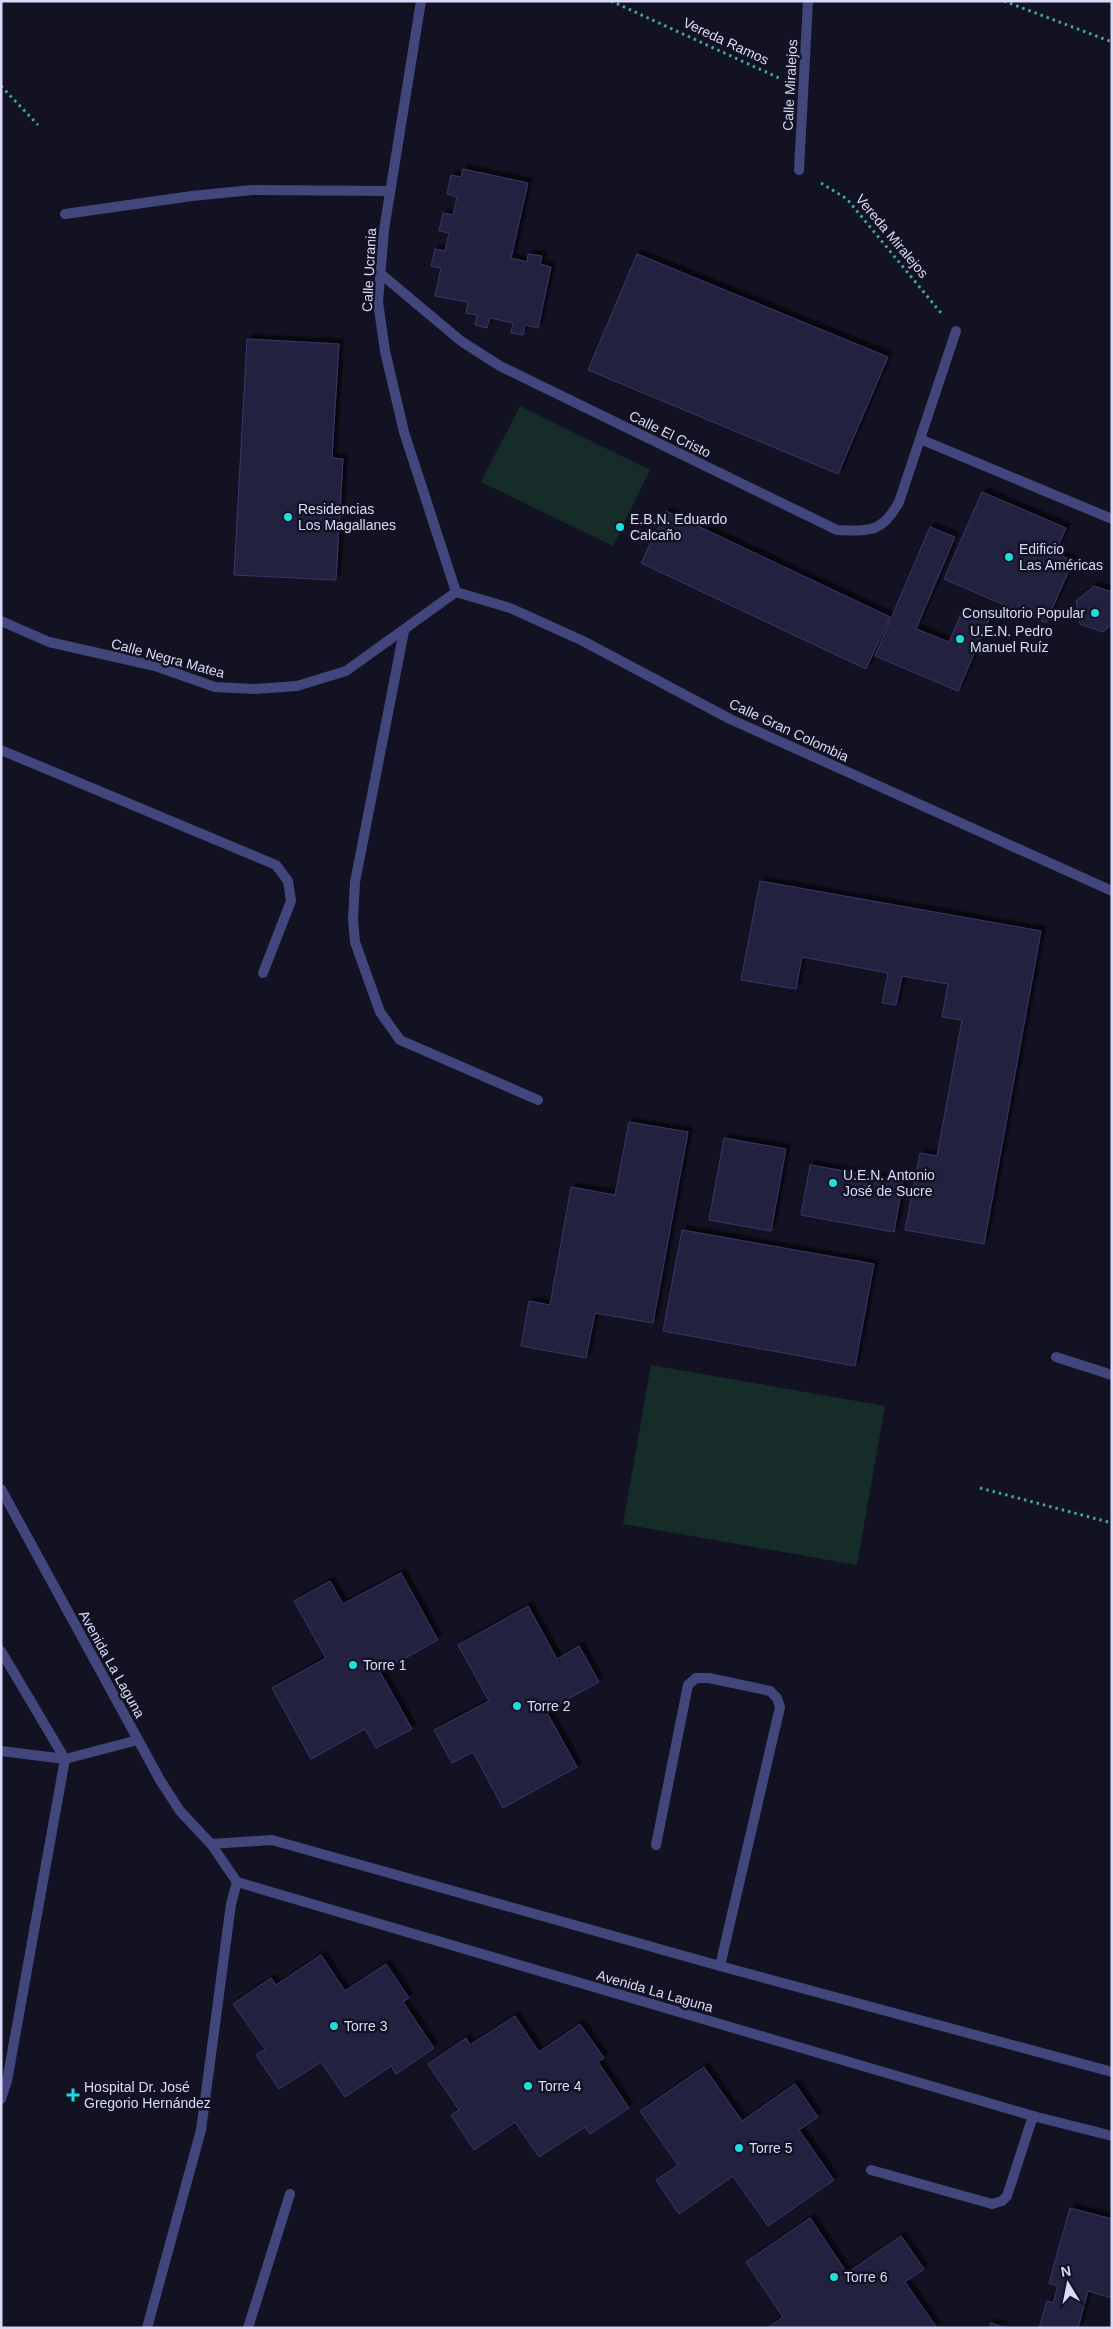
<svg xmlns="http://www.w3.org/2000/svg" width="1113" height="2329" font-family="Helvetica,sans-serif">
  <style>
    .green { fill: #162c29 }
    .building { fill: #242041; stroke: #3c356a; filter: url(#shadow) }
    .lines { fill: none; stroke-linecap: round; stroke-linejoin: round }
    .path { stroke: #40a798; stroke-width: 3; stroke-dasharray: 2.5 4; stroke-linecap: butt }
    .service { stroke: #43467c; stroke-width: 10 }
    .minor { stroke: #43467c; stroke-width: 10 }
    .tertiary { stroke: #43467c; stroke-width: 10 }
    .poi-dot { fill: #1fdcdf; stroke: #131223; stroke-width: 2 }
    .labels { text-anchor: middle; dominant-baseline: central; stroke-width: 5; stroke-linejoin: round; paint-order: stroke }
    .street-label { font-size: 14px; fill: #dad9fa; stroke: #131223 }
    .poi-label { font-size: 14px; fill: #dad9fa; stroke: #131223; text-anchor: start }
  </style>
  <defs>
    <filter id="shadow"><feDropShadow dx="4.5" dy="-4.5" stdDeviation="1" flood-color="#0009"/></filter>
  </defs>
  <rect width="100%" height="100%" fill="#131223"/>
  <g class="green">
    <path d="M520 406 650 470 613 546 481 482Z"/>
    <path d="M651 1365 885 1406 857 1565 623 1524Z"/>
  </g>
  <g class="building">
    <path d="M463 169 528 183 511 258 527 262 528 254 542 256 540 264 551 267 538 328 525 325 523 335 511 333 513 323 490 318 487 328 475 325 477 315 466 313 468 302 435 296 441 268 431 266 435 249 445 251 449 233 439 231 443 213 453 215 457 197 447 194 451 175 461 177Z"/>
    <path d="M637 254 888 357 838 474 588 370Z"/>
    <path d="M247 339 339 344 332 458 343 459 336 580 234 575Z"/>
    <path d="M982 492 1066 528 1055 553 1073 561 1046 623 944 579Z"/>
    <path d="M666 511 890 617 866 669 641 563Z"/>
    <path d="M930 527 955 537 916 629 949 642 963 609 989 620 958 691 875 656Z"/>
    <path d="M1094 586 1112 592V624L1103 632 1080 624 1076 601Z"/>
    <path d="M760 881 1041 931 984 1244 905 1230 920 1153 937 1156 962 1020 942 1017 948 984 902 976 896 1005 882 1003 888 973 802 957 796 989 741 980Z"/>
    <path d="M629 1122 688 1132 653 1323 595 1313 586 1358 521 1346 529 1301 550 1305 571 1187 615 1195Z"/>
    <path d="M724 1138 786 1149 771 1231 709 1220Z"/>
    <path d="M810 1165 903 1181 894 1232 801 1215Z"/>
    <path d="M682 1230 874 1264 855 1366 663 1331Z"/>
    <path d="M401 1573 438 1640 380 1672 412 1729 376 1748 365 1729 311 1759 272 1688 326 1658 294 1601 330 1581 343 1604Z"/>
    <path d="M528 1606 557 1659 579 1646 599 1682 546 1711 577 1767 503 1808 473 1752 452 1763 434 1730 489 1701 458 1645Z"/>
    <path d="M321 1955 345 1991 386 1964 409 1998 403 2002 434 2048 396 2074 391 2066 345 2097 321 2062 279 2089 256 2055 265 2049 233 2004 271 1978 276 1985Z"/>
    <path d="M515 2016 539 2052 580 2024 604 2058 598 2062 629 2108 590 2134 585 2127 539 2157 515 2122 474 2150 451 2115 459 2110 428 2064 466 2038 470 2045Z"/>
    <path d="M704 2067 742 2121 795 2084 818 2117 799 2130 834 2180 768 2226 733 2176 679 2214 656 2180 678 2165 640 2111Z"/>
    <path d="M1070 2208 1112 2219V2298L1088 2291 1078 2328H1039L1047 2301 1053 2303 1058 2286 1049 2283Z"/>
    <path d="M810 2218 847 2273 901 2236 924 2269 905 2282 937 2328H767L783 2317 746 2262Z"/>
    <path d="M991 2323 1006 2328H989Z"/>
  </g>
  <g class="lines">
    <g class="path">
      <path d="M611 1 779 78"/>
      <path d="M1004 1 1112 42"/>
      <path d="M1 86 38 125"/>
      <path d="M821 183 847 199 941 313"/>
      <path d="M980 1488 1112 1523"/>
    </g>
    <g class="service">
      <path d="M65 214 192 196 252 190 390 191"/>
      <path d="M404 631 355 882 353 919 355 942 380 1012 400 1040 538 1100"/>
      <path d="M1 750 276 865 288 881 291 901 263 973"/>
      <path d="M1 1651 65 1759 7 2081 1 2099"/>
      <path d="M1 1751 65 1759 138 1740"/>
      <path d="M656 1845 688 1685 696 1678H709L770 1691 777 1698 780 1707 720 1966"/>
      <path d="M871 2170 992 2204 1002 2201 1007 2196 1033 2116"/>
      <path d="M147 2328 201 2130 231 1904 237 1882"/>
      <path d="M248 2328 290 2194"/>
    </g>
    <g class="minor">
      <path d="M421 1 384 230 378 302 385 351 404 432 456 592"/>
      <path d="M799 170 808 1"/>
      <path d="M381 274 461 341 500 366 837 530C870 531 882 533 899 502L956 331"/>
      <path d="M920 439 1112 519"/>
      <path d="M456 592 510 608 583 641 730 719 1112 891"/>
      <path d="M1 621 49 642 155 666 215 687 255 689 297 686 346 671 456 592"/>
      <path d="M1056 1357 1112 1375"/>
    </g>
    <g class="tertiary">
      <path d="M1 1489 160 1780 180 1811 211 1844 237 1882 1033 2116 1112 2136"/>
      <path d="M211 1844 272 1840 720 1966 1112 2072"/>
    </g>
  </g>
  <g class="poi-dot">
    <circle cx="288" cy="517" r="5"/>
    <circle cx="620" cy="527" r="5"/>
    <circle cx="1009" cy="557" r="5"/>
    <circle cx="1095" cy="613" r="5"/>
    <circle cx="960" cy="639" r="5"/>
    <circle cx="833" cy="1183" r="5"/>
    <circle cx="353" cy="1665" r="5"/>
    <circle cx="517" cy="1706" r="5"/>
    <circle cx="334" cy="2026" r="5"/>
    <circle cx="528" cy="2086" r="5"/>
    <path d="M70.5 2087.5h5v5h5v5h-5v5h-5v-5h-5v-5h5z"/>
    <circle cx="739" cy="2148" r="5"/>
    <circle cx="834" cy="2277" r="5"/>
  </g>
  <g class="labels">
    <g class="street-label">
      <text transform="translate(726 41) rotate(25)">Vereda Ramos</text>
      <text transform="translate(790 85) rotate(-87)">Calle Miralejos</text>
      <text transform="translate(892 236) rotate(50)">Vereda Miralejos</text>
      <text transform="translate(369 270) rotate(-87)">Calle Ucrania</text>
      <text transform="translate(670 434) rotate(26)">Calle El Cristo</text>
      <text transform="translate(168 658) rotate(15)">Calle Negra Matea</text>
      <text transform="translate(789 730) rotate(25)">Calle Gran Colombia</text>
      <text transform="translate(112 1664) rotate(61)">Avenida La Laguna</text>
      <text transform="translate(655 1991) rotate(16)">Avenida La Laguna</text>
    </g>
    <g class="poi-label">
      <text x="298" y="509">Residencias<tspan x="298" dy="16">Los Magallanes</tspan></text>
      <text x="630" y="519">E.B.N. Eduardo<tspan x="630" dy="16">Calcaño</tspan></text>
      <text x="1019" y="549">Edificio<tspan x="1019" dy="16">Las Américas</tspan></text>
      <text x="1085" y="613" text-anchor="end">Consultorio Popular</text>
      <text x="970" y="631">U.E.N. Pedro<tspan x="970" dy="16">Manuel Ruíz</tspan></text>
      <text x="843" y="1175">U.E.N. Antonio<tspan x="843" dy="16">José de Sucre</tspan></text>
      <text x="363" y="1665">Torre 1</text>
      <text x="527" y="1706">Torre 2</text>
      <text x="344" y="2026">Torre 3</text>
      <text x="538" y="2086">Torre 4</text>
      <text x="84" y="2087">Hospital Dr. José<tspan x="84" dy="16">Gregorio Hernández</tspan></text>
      <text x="749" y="2148">Torre 5</text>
      <text x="844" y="2277">Torre 6</text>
    </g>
  </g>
  <rect width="1113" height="2329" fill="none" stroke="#dad9fa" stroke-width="5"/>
  <g transform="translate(1068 2284) rotate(350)" stroke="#131223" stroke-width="4" paint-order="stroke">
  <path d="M0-4L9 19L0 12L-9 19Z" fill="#dad9fa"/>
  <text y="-8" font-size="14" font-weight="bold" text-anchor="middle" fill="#dad9fa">N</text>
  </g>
</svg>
